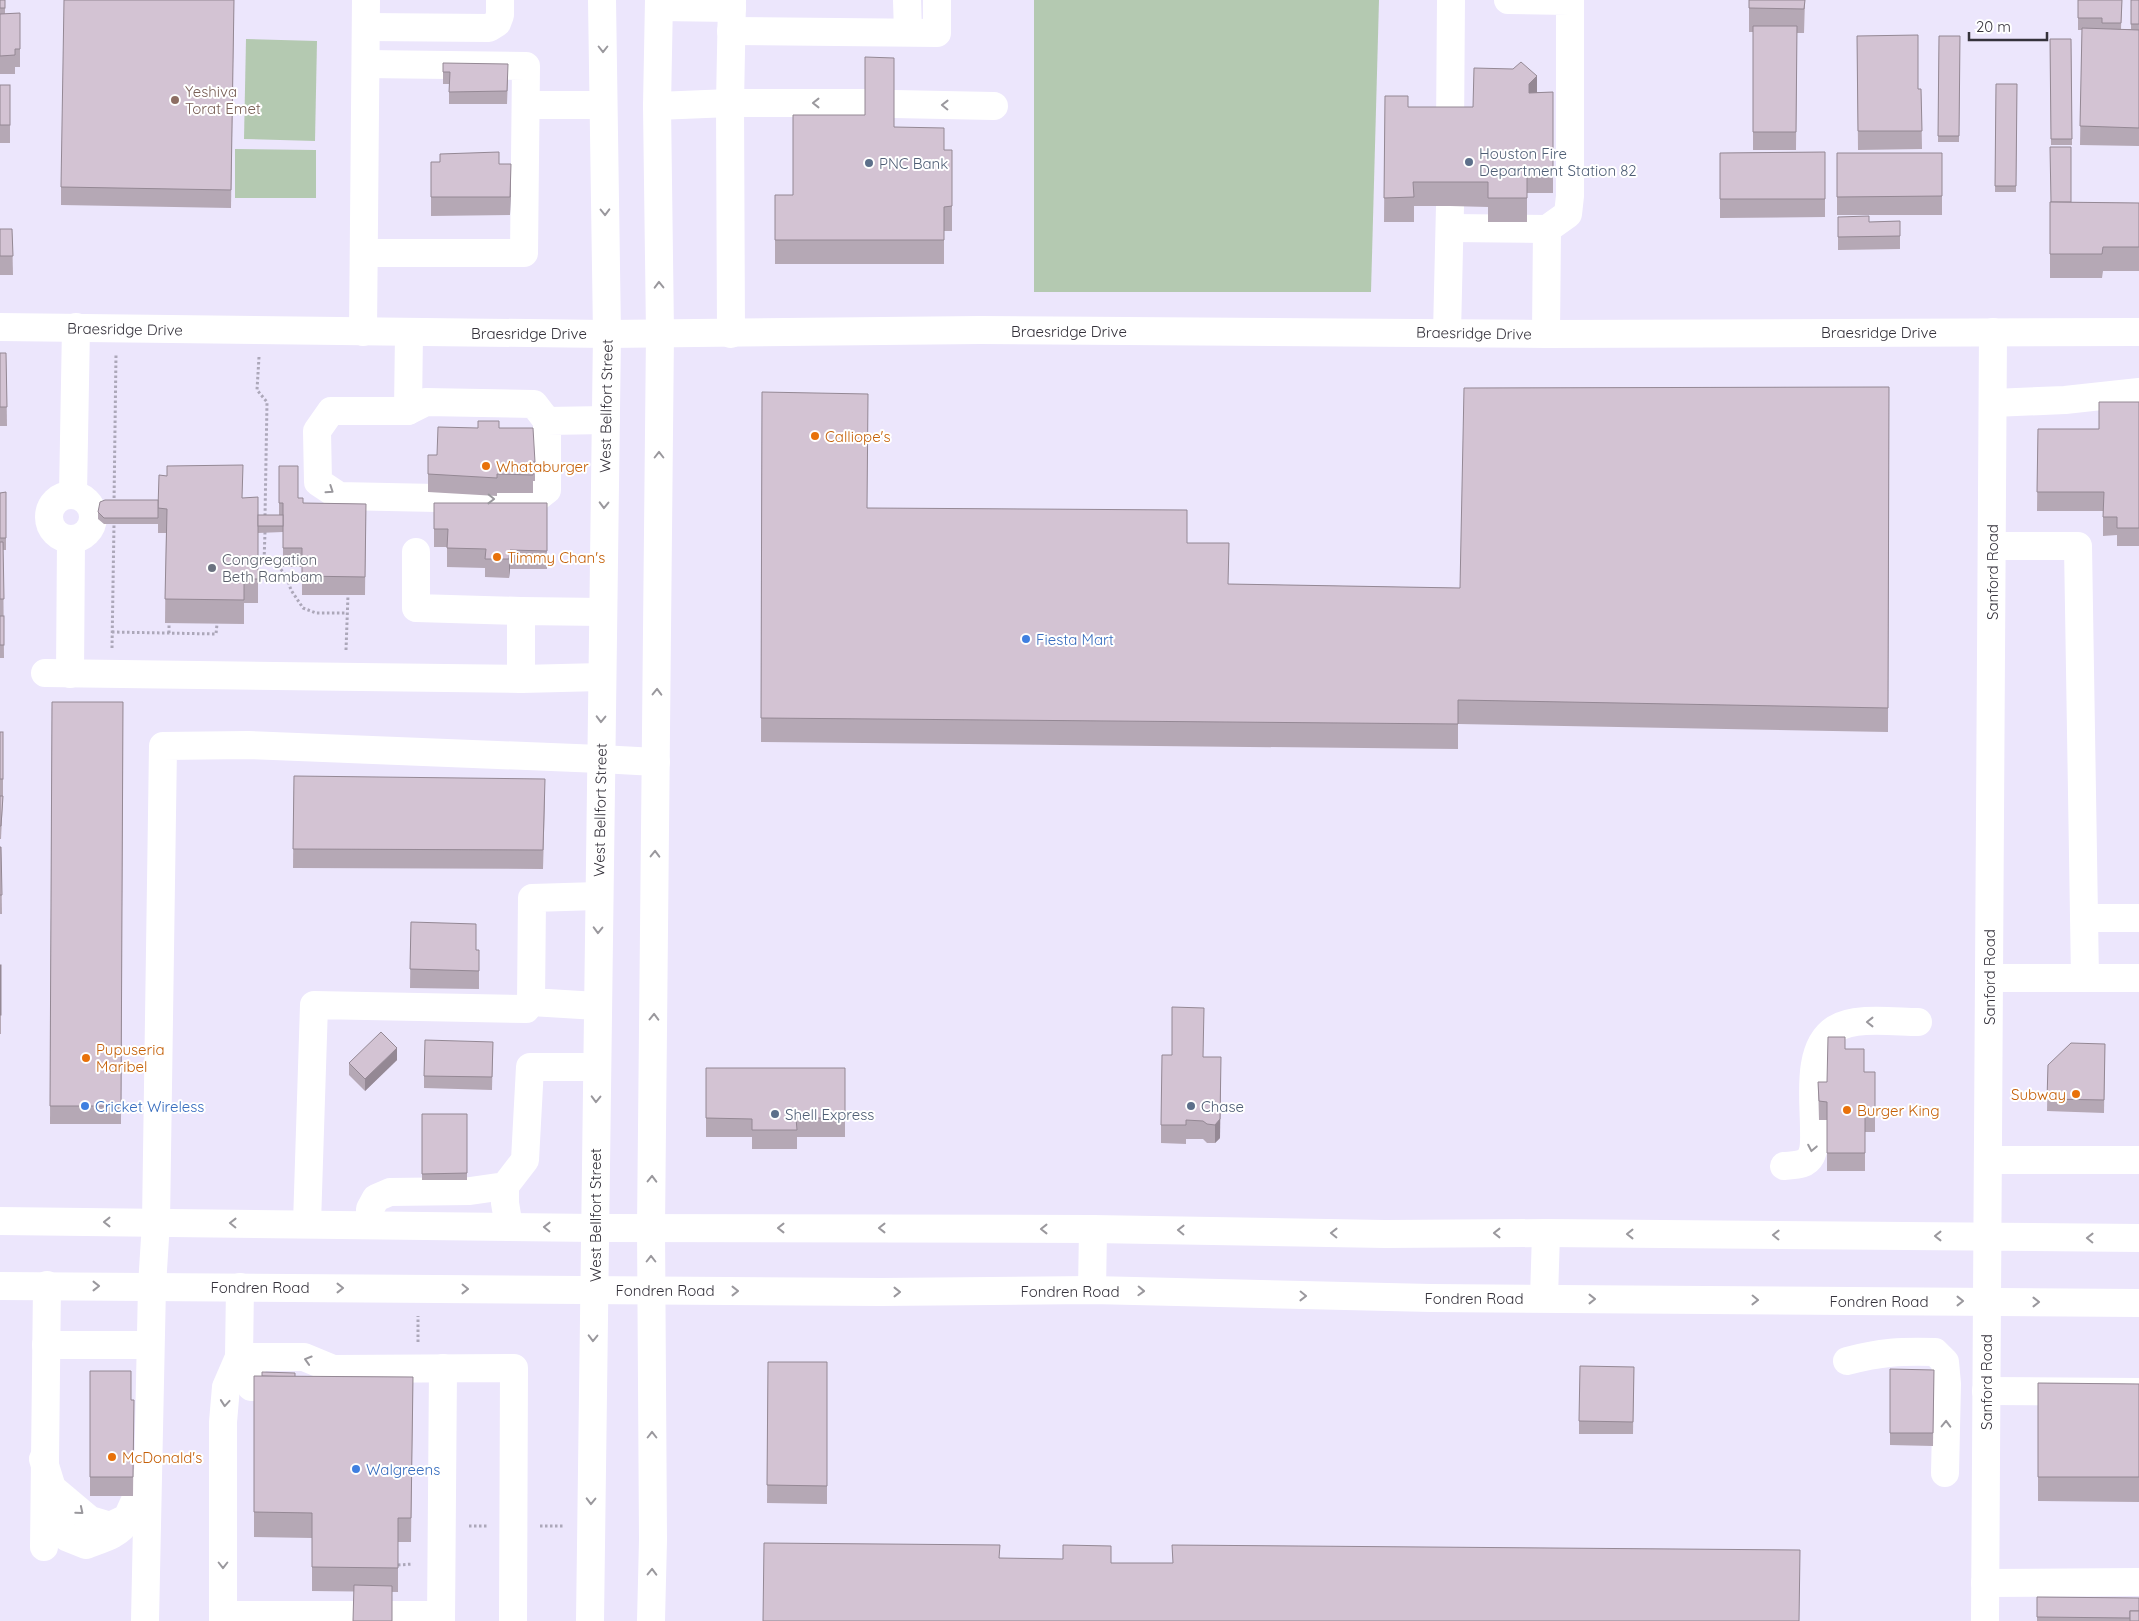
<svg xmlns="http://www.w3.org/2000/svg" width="2139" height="1621" font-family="Quicksand,sans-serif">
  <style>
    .green { fill: #b4c9b1 }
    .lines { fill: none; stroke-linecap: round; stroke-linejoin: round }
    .path { stroke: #aca7b9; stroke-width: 3; stroke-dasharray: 2.5 2.5; stroke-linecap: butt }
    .minor { stroke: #fff; stroke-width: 28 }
    .major { stroke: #fff; stroke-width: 28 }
    .wall { fill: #b5a8b5 }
    .shaded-wall { fill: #948894 }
    .building { fill: #d3c3d3; stroke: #948894 }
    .oneway { stroke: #9a989d }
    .education-dot { fill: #8d6e63; stroke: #fff; stroke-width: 2 }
    .service-dot { fill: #5c6f8a; stroke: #fff; stroke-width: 2 }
    .food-dot { fill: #e8710a; stroke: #fff; stroke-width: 2 }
    .worship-dot { fill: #6b7280; stroke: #fff; stroke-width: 2 }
    .shop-dot { fill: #3f7fe0; stroke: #fff; stroke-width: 2 }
    .labels { text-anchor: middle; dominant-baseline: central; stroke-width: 4; stroke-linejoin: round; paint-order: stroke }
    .education-label { font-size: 15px; fill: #785e54; stroke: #fff; text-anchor: start }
    .service-label { font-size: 15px; fill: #4e5e75; stroke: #fff; text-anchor: start }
    .street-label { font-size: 15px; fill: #35323b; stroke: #fff }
    .food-label { font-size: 15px; fill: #c56008; stroke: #fff; text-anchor: start }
    .worship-label { font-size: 15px; fill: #5b616d; stroke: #fff; text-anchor: start }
    .shop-label { font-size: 15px; fill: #366cbe; stroke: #fff; text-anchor: start }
  </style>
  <rect width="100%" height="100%" fill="#ece6fc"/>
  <g class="green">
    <path d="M1034 0H1379L1371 292H1034Z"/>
    <path d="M246 39 317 41 315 141 244 139Z"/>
    <path d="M235 149 316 150V198H235Z"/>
  </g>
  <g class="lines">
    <g class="path">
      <path d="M259 357 257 390 267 402 265 517"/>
      <path d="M114 503 116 354"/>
      <path d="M265 532 264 562H274L286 575 291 590 303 608 316 613H347"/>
      <path d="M112 632 216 634 217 624"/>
      <path d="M169 633V623"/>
      <path d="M112 648 114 524"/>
      <path d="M346 650 348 595"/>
      <path d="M418 1342V1316"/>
      <path d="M469 1526H487"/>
      <path d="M540 1526H564"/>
      <path d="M398 1565 413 1564"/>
    </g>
    <g class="minor">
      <path d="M907 0 908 32"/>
      <path d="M1508 0 1570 1V196L1568 214 1547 229 1546 334"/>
      <path d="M659 7 732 8"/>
      <path d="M367 27 489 28 497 23 500 15V0"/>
      <path d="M731 31 937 33V0"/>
      <path d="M894 104 994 106"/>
      <path d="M526 105H603"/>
      <path d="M657 106 730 103H865"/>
      <path d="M1450 131 1451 0"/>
      <path d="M1450 228 1547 229"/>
      <path d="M364 253H524L526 66 366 64"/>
      <path d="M0 327 607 334 980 330 1546 334 2139 332"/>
      <path d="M363 332 366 0"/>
      <path d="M1447 333 1450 206"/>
      <path d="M731 334 730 103 732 0"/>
      <path d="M1993 403 2065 400 2139 392"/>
      <path d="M408 411 409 332"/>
      <path d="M547 421V490L534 500 339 496 318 482 317 431 331 411H408L426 402 534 404 547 421 606 420"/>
      <path d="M73 494 76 327"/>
      <circle cx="71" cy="517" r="22"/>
      <path d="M1992 546H2078L2085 978"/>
      <path d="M416 552V608L521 611"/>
      <path d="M45 673 521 679 602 677"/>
      <path d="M70 674 71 540"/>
      <path d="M521 679V611L603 612"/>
      <path d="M2084 918H2139"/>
      <path d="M1989 978H2139"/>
      <path d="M597 1006 531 1002 532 898 598 896"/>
      <path d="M1988 1160H2139"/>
      <path d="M1784 1166C1794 1165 1806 1166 1811 1156 1815 1149 1814 1136 1814 1129 1814 1098 1806 1048 1835 1029 1854 1016 1896 1022 1918 1022"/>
      <path d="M505 1186V1203L509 1227"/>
      <path d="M156 1222 163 746 248 745 600 759"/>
      <path d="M307 1224 314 1005 526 1009 531 1002"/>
      <path d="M370 1225V1209L376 1198 390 1192 470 1191 505 1186 525 1160 530 1067H596"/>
      <path d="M46 1345H150"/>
      <path d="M239 1357H304L333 1369 514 1368 513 1621"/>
      <path d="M252 1357 251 1387H262"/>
      <path d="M1847 1361C1881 1352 1901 1351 1935 1352L1945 1362 1947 1384 1945 1473"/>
      <path d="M1986 1391 2139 1392"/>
      <path d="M43 1459 52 1488 90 1520 110 1526 127 1518 136 1498V1483"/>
      <path d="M53 1497 56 1519 66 1537 86 1545C98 1540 120 1535 126 1522"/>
      <path d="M44 1547 47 1285"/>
      <path d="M1985 1583 2139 1582"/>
      <path d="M223 1615H353"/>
      <path d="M392 1615H441"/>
      <path d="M145 1621 152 1286"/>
      <path d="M223 1621V1422L226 1387 239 1357 240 1287"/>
      <path d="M441 1621 443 1368"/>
      <path d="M1985 1621 1993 332"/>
    </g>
    <g class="major">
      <path d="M600 759 656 762"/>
      <path d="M0 1221 595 1228 1093 1229 1385 1234 1546 1233 2139 1238"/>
      <path d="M0 1286 881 1292 1092 1290 1431 1298 2139 1303"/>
      <path d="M152 1286 156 1222"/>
      <path d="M1092 1290 1093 1229"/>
      <path d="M1544 1298 1546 1233"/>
      <path d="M590 1621 607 334 602 0"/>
      <path d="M651 1621 653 1540 651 1228 660 333 657 106 659 0"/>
    </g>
  </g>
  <g class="wall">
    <path d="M0 0H5V14L20 13V67H15V74H0Z"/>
    <path d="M234 0 231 208 61 205V187Z"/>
    <path d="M1749 0H1805L1804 33H1797L1796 150H1753V32H1749Z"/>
    <path d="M2078 0H2122L2121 29H2131V0H2139V146L2080 145 2082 30H2078Z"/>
    <path d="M1857 36 1918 89H1921L1922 149 1858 150Z"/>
    <path d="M1939 36H1960L1959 142H1938Z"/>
    <path d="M2050 39H2071L2072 145H2051Z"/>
    <path d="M443 63 508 76 507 104H449V84H443Z"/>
    <path d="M1996 84H2017L2016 192H1995Z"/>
    <rect x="0" y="85" width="10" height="58"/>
    <path d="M1537 92H1553V193H1527V222H1488V207L1450 206H1414V222H1384L1385 96 1408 107H1473Z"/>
    <path d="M894 127 944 150H952V231H944V264H775V195H793Z"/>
    <path d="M1825 152V217L1720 218V153Z"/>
    <rect x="1837" y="153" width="105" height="62"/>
    <path d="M431 162 499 164 511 182 510 215 431 216Z"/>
    <path d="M2050 202 2139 203V271H2103L2102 278H2050Z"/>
    <path d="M1838 217 1869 222 1900 221V249L1838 250Z"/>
    <path d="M0 229H12L13 275H0Z"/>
    <path d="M0 353H6L7 426H0Z"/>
    <path d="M1889 387 1888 732 1458 724V749L761 742 762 392 867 508 1187 543 1228 584 1460 588Z"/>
    <path d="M2139 402V546H2117V535L2103 536V511H2037L2038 429H2099Z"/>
    <path d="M499 428 535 462V481H533V493H497V496L428 492V455H437Z"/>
    <path d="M279 466 298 498 303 503 366 504 365 595H302V567H283V532L258 533V515H279Z"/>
    <path d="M6 492V550H3L4 658H0V493Z"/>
    <path d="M258 497V603H244V624L165 623 166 533H158V517V524H104L98 519V512Z"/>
    <path d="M434 503H547V569H510L509 578 485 577V568L447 567V547H434Z"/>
    <path d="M52 702H123L121 1124H50Z"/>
    <path d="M0 732H3V798L1 839H0Z"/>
    <path d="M294 776 545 797 543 869 293 868Z"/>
    <path d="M0 847H1L2 914H0Z"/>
    <path d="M411 922 476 950H479V989L410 988Z"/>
    <rect x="0" y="965" width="1" height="69"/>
    <path d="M493 1042 492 1090 424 1088V1076Z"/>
    <path d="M2105 1044 2104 1113 2047 1111 2048 1065Z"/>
    <path d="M1845 1049 1864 1072H1875V1132H1865V1171H1827V1120H1819L1818 1082H1827Z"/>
    <path d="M1204 1057 1220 1138 1215 1143H1207L1203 1139H1186V1144L1161 1143V1125Z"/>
    <path d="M397 1060 365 1091 349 1075V1063Z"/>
    <path d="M706 1068H845V1137H797V1149H752V1137H706Z"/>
    <rect x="422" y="1114" width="45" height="66"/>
    <path d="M768 1362H827V1504L767 1503Z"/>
    <path d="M1634 1367 1633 1434H1579V1421Z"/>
    <path d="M1934 1370 1933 1446 1890 1445V1433Z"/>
    <path d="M90 1371 131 1400H134L133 1496H90Z"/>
    <path d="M254 1376 413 1377 411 1542H398V1592L312 1591V1538L254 1537Z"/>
    <path d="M2038 1383 2139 1384V1502L2038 1501Z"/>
    <path d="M2037 1597 2139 1598V1621H2037Z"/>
  </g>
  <g class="shaded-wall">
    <path d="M1537 76V100L1529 108V84Z"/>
    <path d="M511 164V182L510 215V197Z"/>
    <path d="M510 550V569L509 578V559Z"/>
    <path d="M397 1048V1060L365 1091V1079Z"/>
    <path d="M1221 1075 1220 1138 1215 1143V1125Z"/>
  </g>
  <g class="building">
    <rect x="0" y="0" width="5" height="8"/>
    <path d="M64 0H234L231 190 61 187Z"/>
    <path d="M1749 0H1805L1804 9 1749 8Z"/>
    <path d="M2078 0H2122L2121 23H2102V18H2078Z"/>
    <rect x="2131" y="0" width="8" height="24"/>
    <path d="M20 13V49H15V55L0 56V14Z"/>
    <path d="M1753 26H1797L1796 132H1753Z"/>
    <path d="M2082 28 2139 30V128L2080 126Z"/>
    <path d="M1918 35V89H1921L1922 131H1858L1857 36Z"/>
    <path d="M1939 36H1960L1959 136H1938Z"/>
    <path d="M2050 39H2071L2072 139H2051Z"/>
    <path d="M865 57 894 58V127L944 128V150H952V206L944 207V240H775V195H793V115H865Z"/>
    <path d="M1521 62 1537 76 1529 84V93L1553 92V169H1527V198H1488V182H1413L1414 197 1384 198 1385 96H1408V107H1473L1474 68 1513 69Z"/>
    <path d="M443 63 508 64 507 91 449 92 450 72H443Z"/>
    <path d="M1996 84H2017L2016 186H1995Z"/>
    <rect x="0" y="85" width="10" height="40"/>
    <path d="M2050 147H2071V202H2051Z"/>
    <path d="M499 152V164H511L510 197H431V162H440V154Z"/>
    <path d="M1825 152V199H1720V153Z"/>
    <path d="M1837 153H1942V196L1837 197Z"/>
    <path d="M2050 202 2139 203V247H2103L2102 254H2050Z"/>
    <path d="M1869 216V222L1900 221V236L1838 237V217Z"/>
    <path d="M0 229H12L13 256H0Z"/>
    <path d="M0 353H6L7 407H0Z"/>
    <path d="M1889 387 1888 708 1458 700V724L761 718 762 392 868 394 867 508 1187 510V543H1229L1228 584 1460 588 1464 388Z"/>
    <path d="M2099 402H2139V528H2117V517H2103L2104 492H2037L2038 429H2099Z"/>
    <path d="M478 421H499V428H533L535 462H533V475L497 474V478L428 474V455H437L438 427 478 428Z"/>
    <path d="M243 465 242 498 258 497V579H244V600L165 599 167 509 158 508 159 475 167 476V466Z"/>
    <path d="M279 466H298V498H303V503L366 504 365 577 302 576V548H283V503H279Z"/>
    <path d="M6 492V538H0V493Z"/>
    <path d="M105 500H158V518H104L98 512 100 502Z"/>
    <path d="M434 503H547V551L510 550 509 559H485L486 549 447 548 448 529H434Z"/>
    <rect x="258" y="515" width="25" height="11"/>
    <path d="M0 542H3L4 599H0Z"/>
    <rect x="0" y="616" width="4" height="29"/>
    <path d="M52 702H123L121 1106H50Z"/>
    <rect x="0" y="732" width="3" height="47"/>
    <path d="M294 776 545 779 543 850 293 849Z"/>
    <path d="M0 796H3L1 826H0Z"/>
    <path d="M0 847H1L2 895H0Z"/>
    <path d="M411 922 476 924V950H479V971L410 969Z"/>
    <rect x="0" y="965" width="1" height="50"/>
    <path d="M1172 1007 1204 1008 1203 1057H1221L1220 1119 1215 1125 1207 1124 1203 1121 1186 1120V1125H1161L1162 1055H1172Z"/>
    <path d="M381 1032 397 1048 365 1079 349 1063Z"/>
    <path d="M1828 1037H1845V1049H1864V1072H1875V1114H1865V1153H1827V1102L1819 1101 1818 1082H1827Z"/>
    <path d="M425 1040 493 1042 492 1077 424 1076Z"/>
    <path d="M2071 1043 2105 1044 2104 1100 2047 1099 2048 1065Z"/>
    <path d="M706 1068H845V1118H796L797 1130H752V1119L706 1118Z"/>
    <path d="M422 1114H467V1173L422 1174Z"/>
    <path d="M768 1362H827V1486L767 1485Z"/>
    <path d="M1580 1366 1634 1367 1633 1422 1579 1421Z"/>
    <path d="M1890 1369 1934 1370 1933 1433H1890Z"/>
    <path d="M90 1371H131V1400H134L133 1477H90Z"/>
    <path d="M262 1372 295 1373V1377L262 1376Z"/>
    <path d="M254 1376 413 1377 411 1518H398V1568L312 1567V1513L254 1512Z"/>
    <path d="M2038 1383 2139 1384V1477H2038Z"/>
    <path d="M764 1543 1000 1545 999 1558 1063 1559V1545L1111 1546V1563H1173L1172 1545 1800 1550 1799 1621H763Z"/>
    <path d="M354 1585 392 1586V1621H353Z"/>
    <path d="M2037 1597 2139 1598V1611H2130V1618L2037 1617Z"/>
    <rect x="2130" y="1611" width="9" height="10"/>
  </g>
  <defs><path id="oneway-chevron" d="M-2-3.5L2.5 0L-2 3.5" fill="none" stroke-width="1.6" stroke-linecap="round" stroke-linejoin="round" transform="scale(1.25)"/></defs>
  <g class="oneway">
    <use href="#oneway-chevron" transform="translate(603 49) rotate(90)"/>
    <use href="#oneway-chevron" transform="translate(816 103) rotate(-180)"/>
    <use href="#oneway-chevron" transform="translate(945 105) rotate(-179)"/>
    <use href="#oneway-chevron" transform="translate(605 212) rotate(89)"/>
    <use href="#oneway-chevron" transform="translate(659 285) rotate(-91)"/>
    <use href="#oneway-chevron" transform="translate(659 455) rotate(-90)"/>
    <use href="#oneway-chevron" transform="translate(330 490) rotate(34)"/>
    <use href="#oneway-chevron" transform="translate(491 499) rotate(1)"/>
    <use href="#oneway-chevron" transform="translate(604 505) rotate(91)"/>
    <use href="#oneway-chevron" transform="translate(657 692) rotate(-89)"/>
    <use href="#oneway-chevron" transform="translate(601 719) rotate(91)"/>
    <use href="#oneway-chevron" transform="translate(655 854) rotate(-89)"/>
    <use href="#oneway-chevron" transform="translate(598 930) rotate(91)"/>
    <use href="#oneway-chevron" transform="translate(654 1017) rotate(-89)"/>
    <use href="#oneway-chevron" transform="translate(1870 1022) rotate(180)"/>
    <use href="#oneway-chevron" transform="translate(596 1099) rotate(91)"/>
    <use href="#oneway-chevron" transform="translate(1812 1148) rotate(101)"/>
    <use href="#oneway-chevron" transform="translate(652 1179) rotate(-89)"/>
    <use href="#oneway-chevron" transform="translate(107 1222) rotate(-180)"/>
    <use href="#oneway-chevron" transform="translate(233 1223) rotate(-179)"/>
    <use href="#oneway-chevron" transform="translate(547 1227) rotate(-179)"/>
    <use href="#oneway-chevron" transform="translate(781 1228) rotate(180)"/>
    <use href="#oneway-chevron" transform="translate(882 1228) rotate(-180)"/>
    <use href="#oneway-chevron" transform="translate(1044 1229) rotate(-180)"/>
    <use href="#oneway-chevron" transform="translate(1181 1230) rotate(-179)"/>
    <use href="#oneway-chevron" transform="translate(1334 1233) rotate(-179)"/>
    <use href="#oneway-chevron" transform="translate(1497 1233) rotate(180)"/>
    <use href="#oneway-chevron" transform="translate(1630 1234) rotate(-180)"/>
    <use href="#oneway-chevron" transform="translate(1776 1235) rotate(-179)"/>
    <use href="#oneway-chevron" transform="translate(1938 1236) rotate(-180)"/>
    <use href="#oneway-chevron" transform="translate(2090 1238) rotate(-179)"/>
    <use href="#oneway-chevron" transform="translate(651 1259) rotate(-90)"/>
    <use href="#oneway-chevron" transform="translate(96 1286)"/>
    <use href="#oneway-chevron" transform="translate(340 1288)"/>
    <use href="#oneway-chevron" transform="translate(465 1289) rotate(1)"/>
    <use href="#oneway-chevron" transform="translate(735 1291)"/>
    <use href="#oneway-chevron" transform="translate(1141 1291) rotate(2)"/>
    <use href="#oneway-chevron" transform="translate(897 1292)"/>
    <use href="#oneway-chevron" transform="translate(1303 1296) rotate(1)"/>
    <use href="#oneway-chevron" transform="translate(1592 1299)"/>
    <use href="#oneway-chevron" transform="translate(1755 1300) rotate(1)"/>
    <use href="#oneway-chevron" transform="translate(1960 1301)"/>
    <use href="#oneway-chevron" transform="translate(2036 1302)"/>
    <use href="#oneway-chevron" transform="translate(593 1338) rotate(91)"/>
    <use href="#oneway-chevron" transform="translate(308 1360) rotate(-163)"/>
    <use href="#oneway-chevron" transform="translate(225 1403) rotate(95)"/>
    <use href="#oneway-chevron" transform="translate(1946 1424) rotate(-89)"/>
    <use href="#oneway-chevron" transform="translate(652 1435) rotate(-90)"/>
    <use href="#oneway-chevron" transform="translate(591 1501) rotate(91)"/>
    <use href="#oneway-chevron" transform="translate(80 1511) rotate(40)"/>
    <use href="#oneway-chevron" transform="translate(223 1565) rotate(90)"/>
    <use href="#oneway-chevron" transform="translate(652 1572) rotate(-89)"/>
  </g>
  <circle class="education-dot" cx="175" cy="100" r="5"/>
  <g class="service-dot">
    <circle cx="1469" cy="162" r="5"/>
    <circle cx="869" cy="163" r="5"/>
    <circle cx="1191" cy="1106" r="5"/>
    <circle cx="775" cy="1114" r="5"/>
  </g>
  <g class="food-dot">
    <circle cx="815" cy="436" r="5"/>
    <circle cx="486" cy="466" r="5"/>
    <circle cx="497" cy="557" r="5"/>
    <circle cx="86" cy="1058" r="5"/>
    <circle cx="2076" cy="1094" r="5"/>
    <circle cx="1847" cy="1110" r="5"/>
    <circle cx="112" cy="1457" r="5"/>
  </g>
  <circle class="worship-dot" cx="212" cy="568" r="5"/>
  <g class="shop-dot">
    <circle cx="1026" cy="639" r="5"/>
    <circle cx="85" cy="1106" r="5"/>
    <circle cx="356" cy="1469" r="5"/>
  </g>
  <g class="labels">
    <g class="education-label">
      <text x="185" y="91">Yeshiva<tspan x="185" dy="17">Torat Emet</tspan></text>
    </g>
    <g class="service-label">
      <text x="1479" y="153">Houston Fire<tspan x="1479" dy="17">Department Station 82</tspan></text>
      <text x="879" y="163">PNC Bank</text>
      <text x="1201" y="1106">Chase</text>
      <text x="785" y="1114">Shell Express</text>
    </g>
    <g class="street-label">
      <text transform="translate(125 329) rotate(1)">Braesridge Drive</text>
      <text x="1069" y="331">Braesridge Drive</text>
      <text x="1879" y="332">Braesridge Drive</text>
      <text x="529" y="333">Braesridge Drive</text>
      <text transform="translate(1474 333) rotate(1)">Braesridge Drive</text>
      <text transform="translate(606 406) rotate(-89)">West Bellfort Street</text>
      <text transform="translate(1992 572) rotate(-90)">Sanford Road</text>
      <text transform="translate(600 810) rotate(-89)">West Bellfort Street</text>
      <text transform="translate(1989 977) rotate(-90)">Sanford Road</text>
      <text transform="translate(595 1215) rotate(-90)">West Bellfort Street</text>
      <text x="260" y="1287">Fondren Road</text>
      <text x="665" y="1290">Fondren Road</text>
      <text x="1070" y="1291">Fondren Road</text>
      <text x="1474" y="1298">Fondren Road</text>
      <text x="1879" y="1301">Fondren Road</text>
      <text transform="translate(1986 1382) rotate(-90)">Sanford Road</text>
    </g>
    <g class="food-label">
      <text x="825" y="436">Calliope's</text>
      <text x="496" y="466">Whataburger</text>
      <text x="507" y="557">Timmy Chan's</text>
      <text x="96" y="1049">Pupuseria<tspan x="96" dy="17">Maribel</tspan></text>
      <text x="2066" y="1094" text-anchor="end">Subway</text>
      <text x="1857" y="1110">Burger King</text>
      <text x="122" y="1457">McDonald's</text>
    </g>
    <g class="worship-label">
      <text x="222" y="559">Congregation<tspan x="222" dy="17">Beth Rambam</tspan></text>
    </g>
    <g class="shop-label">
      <text x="1036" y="639">Fiesta Mart</text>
      <text x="95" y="1106">Cricket Wireless</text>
      <text x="366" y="1469">Walgreens</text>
    </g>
  </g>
  <path d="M1969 32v8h78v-8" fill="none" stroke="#35323b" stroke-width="2.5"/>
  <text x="1976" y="32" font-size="15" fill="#35323b" stroke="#ffffff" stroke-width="4" paint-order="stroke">20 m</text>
</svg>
